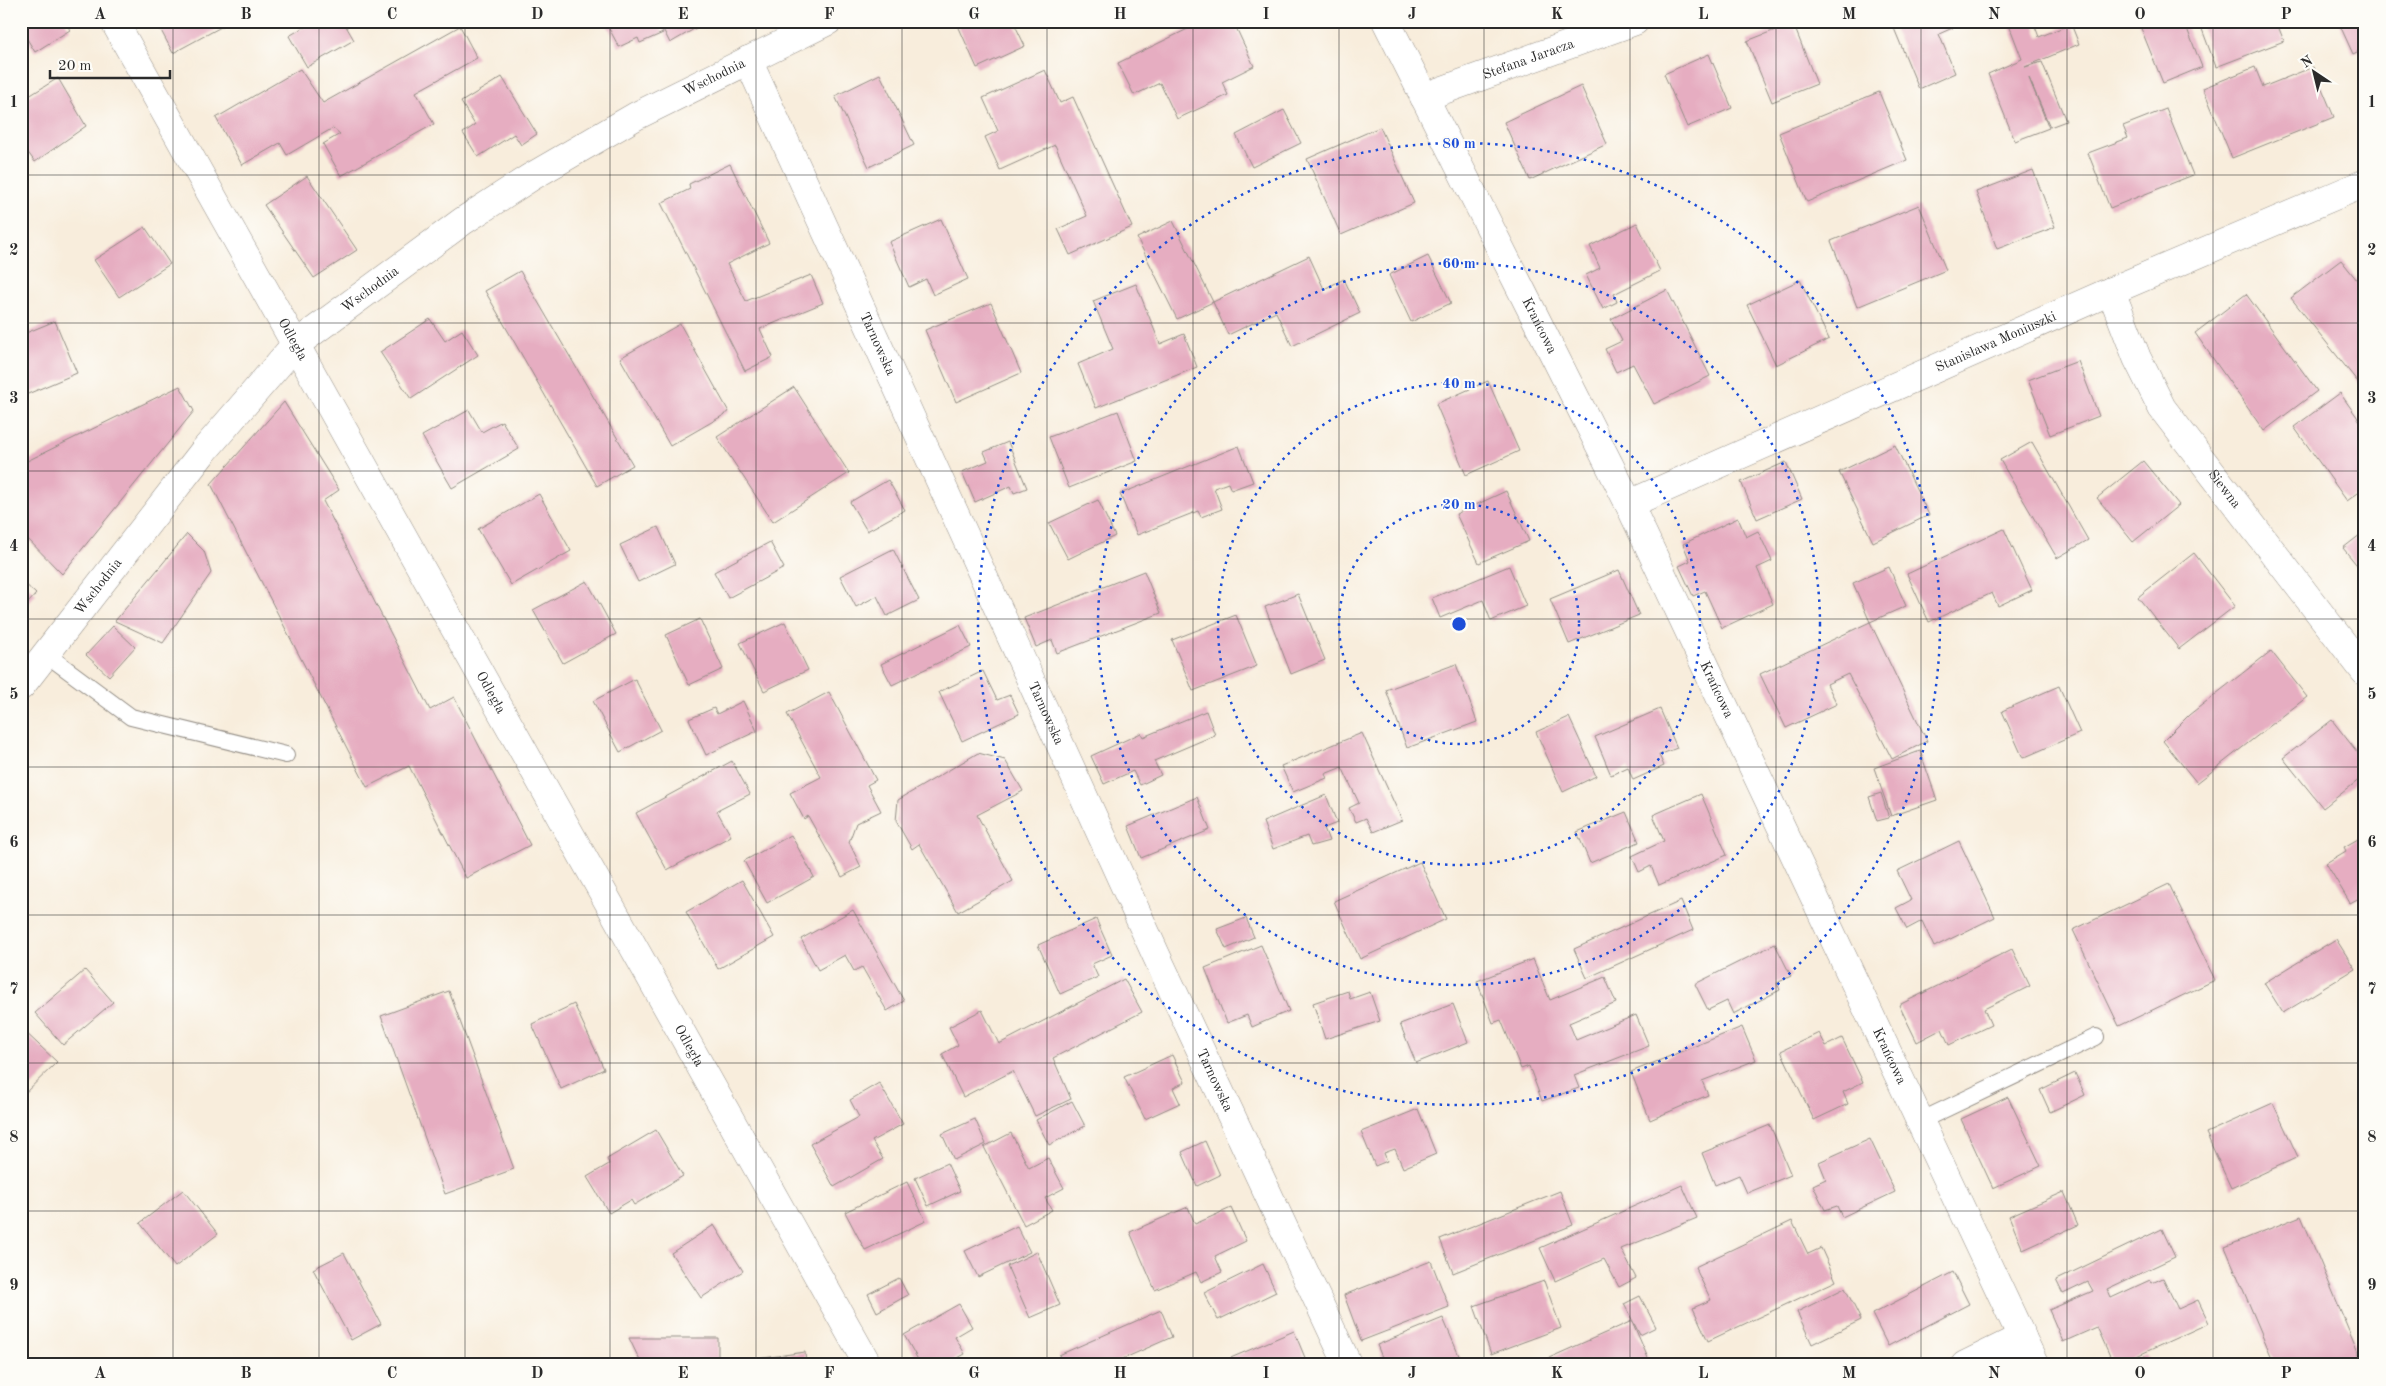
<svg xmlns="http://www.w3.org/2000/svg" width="2386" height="1386" font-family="'Old Standard TT',serif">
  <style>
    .building { fill: #e6adc1 }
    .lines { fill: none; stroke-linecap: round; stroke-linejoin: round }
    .service-casing { stroke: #928c84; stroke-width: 18 }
    .minor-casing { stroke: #928c84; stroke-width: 29 }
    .service { stroke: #fff; stroke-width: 16 }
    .minor { stroke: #fff; stroke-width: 28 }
    .grid { fill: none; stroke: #2b2b2b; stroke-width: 1; stroke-opacity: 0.55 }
    .ring { fill: none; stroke: #1d4ed8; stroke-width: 2.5; stroke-dasharray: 2.5 5 }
    .labels { text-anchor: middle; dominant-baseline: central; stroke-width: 4; stroke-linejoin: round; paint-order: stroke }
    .street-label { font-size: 14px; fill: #2b2b2b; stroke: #fdfcf7 }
    .centre { fill: #1d4ed8; stroke: #fdfcf7; stroke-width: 2.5 }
    .ring-label { font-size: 15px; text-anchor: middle; font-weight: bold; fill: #1d4ed8; stroke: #fdfcf7; stroke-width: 4; stroke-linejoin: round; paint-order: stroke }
    .neatline { fill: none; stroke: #2b2b2b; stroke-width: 2 }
    .grid-label { font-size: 16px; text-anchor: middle; font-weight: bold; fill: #2b2b2b }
  </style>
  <rect width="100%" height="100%" fill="#fdfcf7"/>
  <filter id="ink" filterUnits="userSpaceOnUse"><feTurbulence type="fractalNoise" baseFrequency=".02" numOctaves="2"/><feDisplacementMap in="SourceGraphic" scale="10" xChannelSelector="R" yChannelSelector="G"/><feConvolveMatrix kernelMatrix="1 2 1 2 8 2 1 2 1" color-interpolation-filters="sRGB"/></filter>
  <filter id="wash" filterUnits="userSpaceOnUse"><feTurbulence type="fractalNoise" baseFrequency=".0096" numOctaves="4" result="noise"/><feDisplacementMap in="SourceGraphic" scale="20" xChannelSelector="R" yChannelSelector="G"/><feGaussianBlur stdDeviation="1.12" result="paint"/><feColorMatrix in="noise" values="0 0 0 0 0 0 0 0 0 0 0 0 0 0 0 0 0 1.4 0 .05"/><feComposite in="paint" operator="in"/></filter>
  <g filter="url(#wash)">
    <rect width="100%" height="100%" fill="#f8eddc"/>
    <g id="blocks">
      <g class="building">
        <path d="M21 21H65L70 30 35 52 21 29Z"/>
        <path d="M156 21H232L173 53Z"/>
        <path d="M315 21H343L354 40 307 67 289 36Z"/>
        <path d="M605 21H656L663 33 640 43 638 38 619 47Z"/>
        <path d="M659 21H708L670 43Z"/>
        <path d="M956 21H1013L1025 46 977 68Z"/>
        <path d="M1204 21H1233L1254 66 1222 82 1228 95 1177 119 1160 83 1134 95 1118 63Z"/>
        <path d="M1891 21H1968L1939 34 1955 73 1919 89Z"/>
        <path d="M2020 21H2033L2039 37 2071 24 2079 44 2025 67 2042 62 2066 121 2050 127 2029 78 2049 128 2015 141 1988 74 2022 59 2009 25Z"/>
        <path d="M2138 21H2184L2202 67 2163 83Z"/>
        <path d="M2199 21H2276L2284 41 2216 67Z"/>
        <path d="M2338 21H2365V48L2353 54Z"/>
        <path d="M1793 23 1817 84 1772 102 1747 41Z"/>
        <path d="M460 26 477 58 416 92 434 124 341 176 323 144 340 134 333 128 287 155 280 143 242 165 216 118 300 69 323 103Z"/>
        <path d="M1709 54 1732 108 1687 127 1664 74Z"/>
        <path d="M2255 67 2263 87 2313 67 2334 117 2232 158 2203 88Z"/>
        <path d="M1045 70 1060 103 1073 97 1132 227 1070 255 1058 229 1087 216 1055 145 1000 170 985 137 998 131 983 98Z"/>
        <path d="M880 74 914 145 869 167 835 96Z"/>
        <path d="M502 77 537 134 521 145 514 134 478 157 463 133 475 125 461 102Z"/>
        <path d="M58 78 86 126 35 162 21 143V101Z"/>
        <path d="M1581 86 1607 144 1530 180 1504 122Z"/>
        <path d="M1879 92 1907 160 1807 202 1779 133Z"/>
        <path d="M2166 109 2193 175 2110 208 2088 153 2128 138 2123 126Z"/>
        <path d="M1284 110 1301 143 1252 167 1236 135Z"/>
        <path d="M1380 127 1414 203 1341 235 1307 159Z"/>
        <path d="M730 164 769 243 727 264 746 301 811 275 823 303 760 329 773 357 745 371 661 203 690 189 689 184Z"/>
        <path d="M2033 170 2055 227 1997 249 1976 192Z"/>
        <path d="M307 176 357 250 314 278 264 205Z"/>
        <path d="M1919 205 1946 270 1857 307 1831 241Z"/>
        <path d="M941 219 968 279 933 295 926 279 909 287 889 242Z"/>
        <path d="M1173 221 1213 302 1177 319 1137 238Z"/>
        <path d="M1637 223 1660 271 1614 294 1617 302 1603 309 1586 275 1600 268 1590 246Z"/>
        <path d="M145 227 170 264 119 297 94 260Z"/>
        <path d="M1309 256 1324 289 1344 279 1360 313 1292 346 1276 312 1228 335 1213 302Z"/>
        <path d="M1428 256 1451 303 1411 322 1389 275Z"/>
        <path d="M2341 260 2365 290V391L2291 298Z"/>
        <path d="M520 271 633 465 597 486 485 291Z"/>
        <path d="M1800 280 1829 339 1776 365 1747 305Z"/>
        <path d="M1136 284 1160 344 1184 334 1197 367 1096 408 1078 364 1113 349 1093 301Z"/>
        <path d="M1667 290 1710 376 1654 404 1633 364 1616 372 1605 349 1622 341 1611 319Z"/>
        <path d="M2246 294 2317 391 2264 431 2195 333Z"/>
        <path d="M991 303 1021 373 956 402 925 330Z"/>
        <path d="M430 319 445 341 462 330 478 355 411 399 380 352Z"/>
        <path d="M55 321 77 373 23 396 21 391V335Z"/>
        <path d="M680 324 729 412 670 446 620 358Z"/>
        <path d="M2078 361 2099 416 2050 435 2028 380Z"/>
        <path d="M1488 381 1519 451 1466 475 1436 404Z"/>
        <path d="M180 386 194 411 62 574 21 532V464Z"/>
        <path d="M794 387 849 473 773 522 717 437Z"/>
        <path d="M2340 393 2365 428V488L2347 501 2294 427Z"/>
        <path d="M284 402 339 490 323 501 430 710 454 697 530 845 466 878 409 766 367 787 211 484Z"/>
        <path d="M469 410 482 432 502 421 519 449 452 488 422 436Z"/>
        <path d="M1118 411 1137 461 1069 488 1049 437Z"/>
        <path d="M1008 442 1027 488 1014 493 1011 486 975 502 962 472 988 461 984 452Z"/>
        <path d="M2032 442 2088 540 2057 558 2000 460Z"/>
        <path d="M1895 445 1929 515 1873 542 1839 472Z"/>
        <path d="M1239 446 1253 482 1231 490 1228 483 1214 488 1222 509 1201 517 1198 511 1137 535 1120 494Z"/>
        <path d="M2143 461 2179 505 2133 542 2097 498Z"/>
        <path d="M1786 462 1802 499 1757 519 1741 482Z"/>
        <path d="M888 480 905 510 867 531 850 502Z"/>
        <path d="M1506 491 1529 541 1479 563 1456 514Z"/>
        <path d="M539 494 571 551 511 585 478 529Z"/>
        <path d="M1098 500 1115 536 1068 559 1049 523Z"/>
        <path d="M1738 518 1746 537 1758 531 1772 561 1757 568 1773 604 1722 628 1705 591 1693 596 1679 566 1690 561 1683 544Z"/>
        <path d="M658 527 675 564 638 582 620 545Z"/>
        <path d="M2004 529 2032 590 1998 606 1992 593 1929 622 1907 574Z"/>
        <path d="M2365 531V575L2343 548Z"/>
        <path d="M187 534 204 551 211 573 163 643 115 621Z"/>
        <path d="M770 542 784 568 728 598 714 572Z"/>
        <path d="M893 549 919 600 887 616 877 596 856 607 840 576Z"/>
        <path d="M2194 553 2235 606 2179 649 2138 597Z"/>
        <path d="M1509 566 1526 606 1491 621 1483 600 1440 618 1432 598Z"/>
        <path d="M1889 567 1906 606 1870 622 1853 583Z"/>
        <path d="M1619 570 1639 615 1569 644 1550 599Z"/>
        <path d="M1144 571 1161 613 1057 653 1052 640 1036 647 1024 618Z"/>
        <path d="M21 580 36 594 21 611Z"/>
        <path d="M587 581 616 634 563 663 533 610Z"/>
        <path d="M1298 594 1325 660 1291 674 1265 607Z"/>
        <path d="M1236 615 1257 666 1193 691 1172 640Z"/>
        <path d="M700 619 723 669 689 685 666 635Z"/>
        <path d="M785 622 808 670 764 691 740 643Z"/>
        <path d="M1870 622 1927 741 1892 759 1848 674 1827 684 1837 704 1786 728 1760 674Z"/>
        <path d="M960 625 971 647 892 685 881 664Z"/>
        <path d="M113 626 135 647 109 676 86 655Z"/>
        <path d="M2271 651 2307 697 2197 783 2163 741 2189 715Z"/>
        <path d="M1456 664 1477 722 1407 748 1386 690Z"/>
        <path d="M983 671 997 700 1010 695 1019 714 962 741 939 692Z"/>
        <path d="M635 679 661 730 620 752 593 701Z"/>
        <path d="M2059 686 2080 733 2023 758 2002 711Z"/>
        <path d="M829 692 876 780 867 785 881 811 856 823 849 842 861 867 842 877 808 816 804 819 790 793 821 777 787 714Z"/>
        <path d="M743 701 757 731 706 755 689 719 714 708 717 714Z"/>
        <path d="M1660 709 1677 748 1659 755 1664 766 1633 780 1628 767 1611 775 1595 737Z"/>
        <path d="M1206 711 1215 735 1154 761 1161 775 1140 785 1133 771 1104 784 1091 756 1141 733 1143 737Z"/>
        <path d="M1569 717 1596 776 1563 792 1536 732Z"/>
        <path d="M2332 720 2365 762V775L2323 808 2283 758Z"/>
        <path d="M1362 733 1402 820 1373 832 1366 818 1356 822 1349 808 1359 803 1342 767 1325 774 1327 778 1293 792 1281 766Z"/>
        <path d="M1920 751 1937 800 1891 816 1874 768Z"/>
        <path d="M978 753 1005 760 1023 791 977 815 1013 881 958 912 919 844 912 849 896 821 898 800Z"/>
        <path d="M732 761 750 794 717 811 731 836 667 870 636 813Z"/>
        <path d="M1881 793 1889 818 1877 821 1869 797Z"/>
        <path d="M1701 794 1727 855 1659 885 1651 866 1639 872 1632 856 1664 841 1653 815Z"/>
        <path d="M1326 795 1337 823 1324 828 1329 841 1311 846 1307 836 1273 849 1263 822Z"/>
        <path d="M1197 797 1210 830 1141 858 1128 826Z"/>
        <path d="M1626 812 1639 842 1590 863 1577 832Z"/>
        <path d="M791 835 814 877 767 903 744 861Z"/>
        <path d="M2365 835V895L2350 903 2326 863 2346 851 2344 847Z"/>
        <path d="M1959 841 1995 917 1934 947 1922 921 1907 929 1896 908 1911 900 1897 871Z"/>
        <path d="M1420 862 1446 919 1360 959 1334 901Z"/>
        <path d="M742 880 774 937 718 969 686 912Z"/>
        <path d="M2169 884 2215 980 2119 1026 2073 930Z"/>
        <path d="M1681 901 1693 930 1587 978 1574 949Z"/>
        <path d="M853 910 904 1001 887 1011 862 967 854 971 845 955 818 970 801 939Z"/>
        <path d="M1246 918 1254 937 1226 949 1217 929Z"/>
        <path d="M1096 919 1112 955 1092 964 1098 977 1060 994 1038 945Z"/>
        <path d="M2336 939 2355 969 2283 1013 2264 983Z"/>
        <path d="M1775 944 1791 976 1777 983 1780 990 1733 1014 1727 1001 1708 1010 1695 984Z"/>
        <path d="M1261 945 1289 1011 1252 1027 1247 1015 1227 1023 1205 968Z"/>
        <path d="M2012 949 2030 986 1984 1009 1991 1025 1949 1045 1942 1029 1917 1042 1899 1005Z"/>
        <path d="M1533 959 1550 1000 1605 977 1616 1003 1569 1023 1576 1040 1636 1015 1649 1046 1574 1075 1579 1088 1542 1101 1529 1066 1521 1069 1501 1020 1493 1023 1477 981Z"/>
        <path d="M85 970 113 1002 63 1045 35 1013Z"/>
        <path d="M1124 979 1142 1012 1053 1058 1071 1099 1035 1116 1013 1071 963 1097 942 1054 958 1045 949 1027 982 1010 999 1044Z"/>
        <path d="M449 991 514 1169 445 1194 381 1016Z"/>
        <path d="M1348 991 1350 999 1370 992 1380 1021 1325 1039 1313 1003Z"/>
        <path d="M574 1004 604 1069 561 1089 532 1024Z"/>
        <path d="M1453 1004 1468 1042 1416 1063 1400 1024Z"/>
        <path d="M1742 1027 1756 1060 1702 1081 1708 1095 1650 1120 1631 1072Z"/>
        <path d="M21 1028 57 1062 21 1097Z"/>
        <path d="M1819 1033 1826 1046 1842 1038 1863 1082 1843 1092 1848 1104 1814 1120 1781 1051Z"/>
        <path d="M1172 1055 1185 1082 1173 1088 1180 1103 1145 1119 1124 1077Z"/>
        <path d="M2075 1073 2085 1095 2050 1112 2040 1090Z"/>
        <path d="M879 1083 903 1124 872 1141 883 1159 834 1187 810 1144 859 1117 850 1100Z"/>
        <path d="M2008 1097 2041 1166 1993 1188 1961 1119Z"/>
        <path d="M1072 1101 1085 1126 1049 1145 1036 1120Z"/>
        <path d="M2273 1103 2298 1157 2231 1188 2206 1133Z"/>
        <path d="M1418 1109 1436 1154 1403 1168 1395 1149 1384 1153 1387 1161 1375 1166 1361 1132Z"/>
        <path d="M975 1119 986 1144 954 1160 942 1134Z"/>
        <path d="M1770 1125 1791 1175 1747 1193 1739 1175 1715 1185 1702 1153Z"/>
        <path d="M656 1130 683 1176 634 1205 631 1200 609 1213 587 1177 609 1164 607 1159Z"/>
        <path d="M1011 1133 1029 1168 1048 1158 1064 1188 1045 1198 1052 1210 1024 1225 984 1147Z"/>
        <path d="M1870 1139 1895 1192 1842 1217 1837 1206 1825 1210 1813 1185 1826 1179 1819 1162Z"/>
        <path d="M1205 1141 1220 1175 1197 1186 1182 1152Z"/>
        <path d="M947 1163 960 1191 928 1206 915 1178Z"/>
        <path d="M907 1182 926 1221 865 1250 845 1212Z"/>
        <path d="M1682 1185 1697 1218 1621 1249 1636 1278 1619 1287 1604 1259 1555 1281 1540 1248Z"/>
        <path d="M183 1190 218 1234 175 1267 140 1223Z"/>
        <path d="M1560 1191 1573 1225 1453 1273 1440 1239Z"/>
        <path d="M2064 1192 2078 1225 2023 1250 2009 1216Z"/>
        <path d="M1188 1207 1195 1224 1231 1208 1246 1241 1215 1256 1222 1272 1201 1282 1196 1272 1155 1290 1130 1232Z"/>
        <path d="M2301 1216 2361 1359 2348 1365H2275L2225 1247Z"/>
        <path d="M1792 1221 1808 1254 1821 1248 1836 1281 1708 1341 1693 1308 1711 1300 1695 1267Z"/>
        <path d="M714 1225 743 1271 701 1298 671 1253Z"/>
        <path d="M1017 1226 1030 1252 978 1277 965 1251Z"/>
        <path d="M2162 1229 2175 1257 2107 1289 2111 1298 2150 1280 2152 1283 2163 1278 2178 1309 2198 1300 2209 1323 2117 1365H2114L2097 1327 2063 1342 2049 1310 2093 1291 2088 1282 2063 1294 2056 1280Z"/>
        <path d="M1037 1252 1060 1305 1030 1318 1007 1266Z"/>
        <path d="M344 1253 381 1324 351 1340 313 1269Z"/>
        <path d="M1431 1261 1449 1307 1361 1341 1344 1295Z"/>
        <path d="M1263 1264 1276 1292 1218 1320 1204 1293Z"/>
        <path d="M1953 1272 1969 1304 1888 1346 1872 1314Z"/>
        <path d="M899 1278 908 1295 877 1312 868 1294Z"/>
        <path d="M1544 1281 1561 1328 1491 1354 1474 1306Z"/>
        <path d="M1845 1288 1861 1320 1812 1344 1797 1312Z"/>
        <path d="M1640 1296 1656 1327 1640 1335 1624 1304Z"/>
        <path d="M959 1304 972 1327 955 1337 965 1354 945 1365H921L904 1335Z"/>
        <path d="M1161 1310 1172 1337 1109 1365H1063L1059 1355Z"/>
        <path d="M1443 1318 1463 1365H1385L1377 1345Z"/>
        <path d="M1632 1321 1651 1365H1551L1549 1358Z"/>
        <path d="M1294 1331 1308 1365H1216L1233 1357Z"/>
        <path d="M629 1338H718V1365H642Z"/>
        <path d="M805 1352 806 1365H729L728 1363Z"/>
        <path d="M2145 1356 2149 1365H2126Z"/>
      </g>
    </g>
  </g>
  <g filter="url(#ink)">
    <use href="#blocks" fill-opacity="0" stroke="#928c84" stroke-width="1"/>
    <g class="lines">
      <g class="service-casing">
        <g id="service">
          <path d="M46 654 131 717 286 755"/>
          <path d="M1920 1121 2096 1037"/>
        </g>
      </g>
      <g class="minor-casing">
        <g id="minor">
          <path id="s1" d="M114 21 868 1365"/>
          <path id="s2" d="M1386 21 1629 504 2035 1365"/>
          <path id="s3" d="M748 60 1157 957 1348 1365"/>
          <path id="s4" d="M1424 97 1635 21"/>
          <path id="s5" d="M2111 291 2137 358 2162 408 2365 672"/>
          <path id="s6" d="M1629 504 2111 291 2365 183"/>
          <path id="s7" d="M21 686 203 452 295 345 463 221 531 177 636 116 828 21"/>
          <path d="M1965 1365 2022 1337"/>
        </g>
      </g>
      <use href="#service" class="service"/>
      <use href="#minor" class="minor"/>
    </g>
  </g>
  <path class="grid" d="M173 21V1365M319 21V1365M465 21V1365M610 21V1365M756 21V1365M902 21V1365M1047 21V1365M1193 21V1365M1339 21V1365M1484 21V1365M1630 21V1365M1776 21V1365M1921 21V1365M2067 21V1365M2213 21V1365M21 175H2365M21 323H2365M21 471H2365M21 619H2365M21 767H2365M21 915H2365M21 1063H2365M21 1211H2365"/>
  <g class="ring">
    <circle cx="1459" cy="624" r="120"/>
    <circle cx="1459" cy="624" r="241"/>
    <circle cx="1459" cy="624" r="361"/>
    <circle cx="1459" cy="624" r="481"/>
  </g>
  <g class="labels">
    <g class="street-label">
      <text stroke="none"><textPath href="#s4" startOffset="111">Stefana Jaracza</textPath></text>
      <text stroke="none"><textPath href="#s7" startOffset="936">Wschodnia</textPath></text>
      <text stroke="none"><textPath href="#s7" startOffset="531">Wschodnia</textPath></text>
      <text stroke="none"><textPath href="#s2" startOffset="341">Krańcowa</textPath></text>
      <text stroke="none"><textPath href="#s1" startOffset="365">Odległa</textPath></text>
      <text stroke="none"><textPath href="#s6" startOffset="401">Stanisława Moniuszki</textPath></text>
      <text stroke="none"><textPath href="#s3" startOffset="312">Tarnowska</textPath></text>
      <text stroke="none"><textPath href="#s5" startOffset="230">Siewna</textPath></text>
      <text stroke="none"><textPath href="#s7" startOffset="126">Wschodnia</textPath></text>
      <text stroke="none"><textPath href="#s2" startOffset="746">Krańcowa</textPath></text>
      <text stroke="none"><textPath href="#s1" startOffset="770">Odległa</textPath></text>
      <text stroke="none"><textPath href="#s3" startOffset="718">Tarnowska</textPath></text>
      <text stroke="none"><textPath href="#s1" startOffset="1175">Odległa</textPath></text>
      <text stroke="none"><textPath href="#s2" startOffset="1151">Krańcowa</textPath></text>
      <text stroke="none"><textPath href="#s3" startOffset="1122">Tarnowska</textPath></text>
    </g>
  </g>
  <circle cx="1459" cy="624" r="8" class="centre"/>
  <g class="ring-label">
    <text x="1459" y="148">80 m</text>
    <text x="1459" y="268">60 m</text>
    <text x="1459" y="388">40 m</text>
    <text x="1459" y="509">20 m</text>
  </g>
  <rect width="2386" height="1386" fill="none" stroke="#fdfcf7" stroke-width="55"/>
  <g transform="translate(2314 72) rotate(325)" stroke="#fdfcf7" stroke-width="4" paint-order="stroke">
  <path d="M0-4L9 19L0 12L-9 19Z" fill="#2b2b2b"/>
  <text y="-8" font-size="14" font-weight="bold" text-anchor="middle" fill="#2b2b2b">N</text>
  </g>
  <path d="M50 70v8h120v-8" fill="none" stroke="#2b2b2b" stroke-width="2.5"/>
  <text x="58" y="70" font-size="15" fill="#2b2b2b" stroke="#fdfcf7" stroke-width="4" paint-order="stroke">20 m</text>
  <rect x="28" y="28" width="2330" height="1330" class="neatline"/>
  <g class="grid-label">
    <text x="100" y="19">A</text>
    <text x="246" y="19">B</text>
    <text x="392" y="19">C</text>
    <text x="537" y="19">D</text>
    <text x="683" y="19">E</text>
    <text x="829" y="19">F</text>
    <text x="974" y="19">G</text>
    <text x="1120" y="19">H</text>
    <text x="1266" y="19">I</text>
    <text x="1412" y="19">J</text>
    <text x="1557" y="19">K</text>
    <text x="1703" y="19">L</text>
    <text x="1849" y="19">M</text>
    <text x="1994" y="19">N</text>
    <text x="2140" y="19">O</text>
    <text x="2286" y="19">P</text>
    <text x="14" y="107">1</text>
    <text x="2372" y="107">1</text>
    <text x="14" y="255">2</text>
    <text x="2372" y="255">2</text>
    <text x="14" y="403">3</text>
    <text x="2372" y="403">3</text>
    <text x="14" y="551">4</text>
    <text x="2372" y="551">4</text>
    <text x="14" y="699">5</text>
    <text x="2372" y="699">5</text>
    <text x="14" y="847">6</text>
    <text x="2372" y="847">6</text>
    <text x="14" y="994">7</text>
    <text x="2372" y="994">7</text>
    <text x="14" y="1142">8</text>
    <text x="2372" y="1142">8</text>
    <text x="14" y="1290">9</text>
    <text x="2372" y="1290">9</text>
    <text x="100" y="1378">A</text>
    <text x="246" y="1378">B</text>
    <text x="392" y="1378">C</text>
    <text x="537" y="1378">D</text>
    <text x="683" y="1378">E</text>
    <text x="829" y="1378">F</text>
    <text x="974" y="1378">G</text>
    <text x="1120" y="1378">H</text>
    <text x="1266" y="1378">I</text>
    <text x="1412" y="1378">J</text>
    <text x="1557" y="1378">K</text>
    <text x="1703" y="1378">L</text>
    <text x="1849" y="1378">M</text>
    <text x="1994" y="1378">N</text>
    <text x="2140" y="1378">O</text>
    <text x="2286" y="1378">P</text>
  </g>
</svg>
